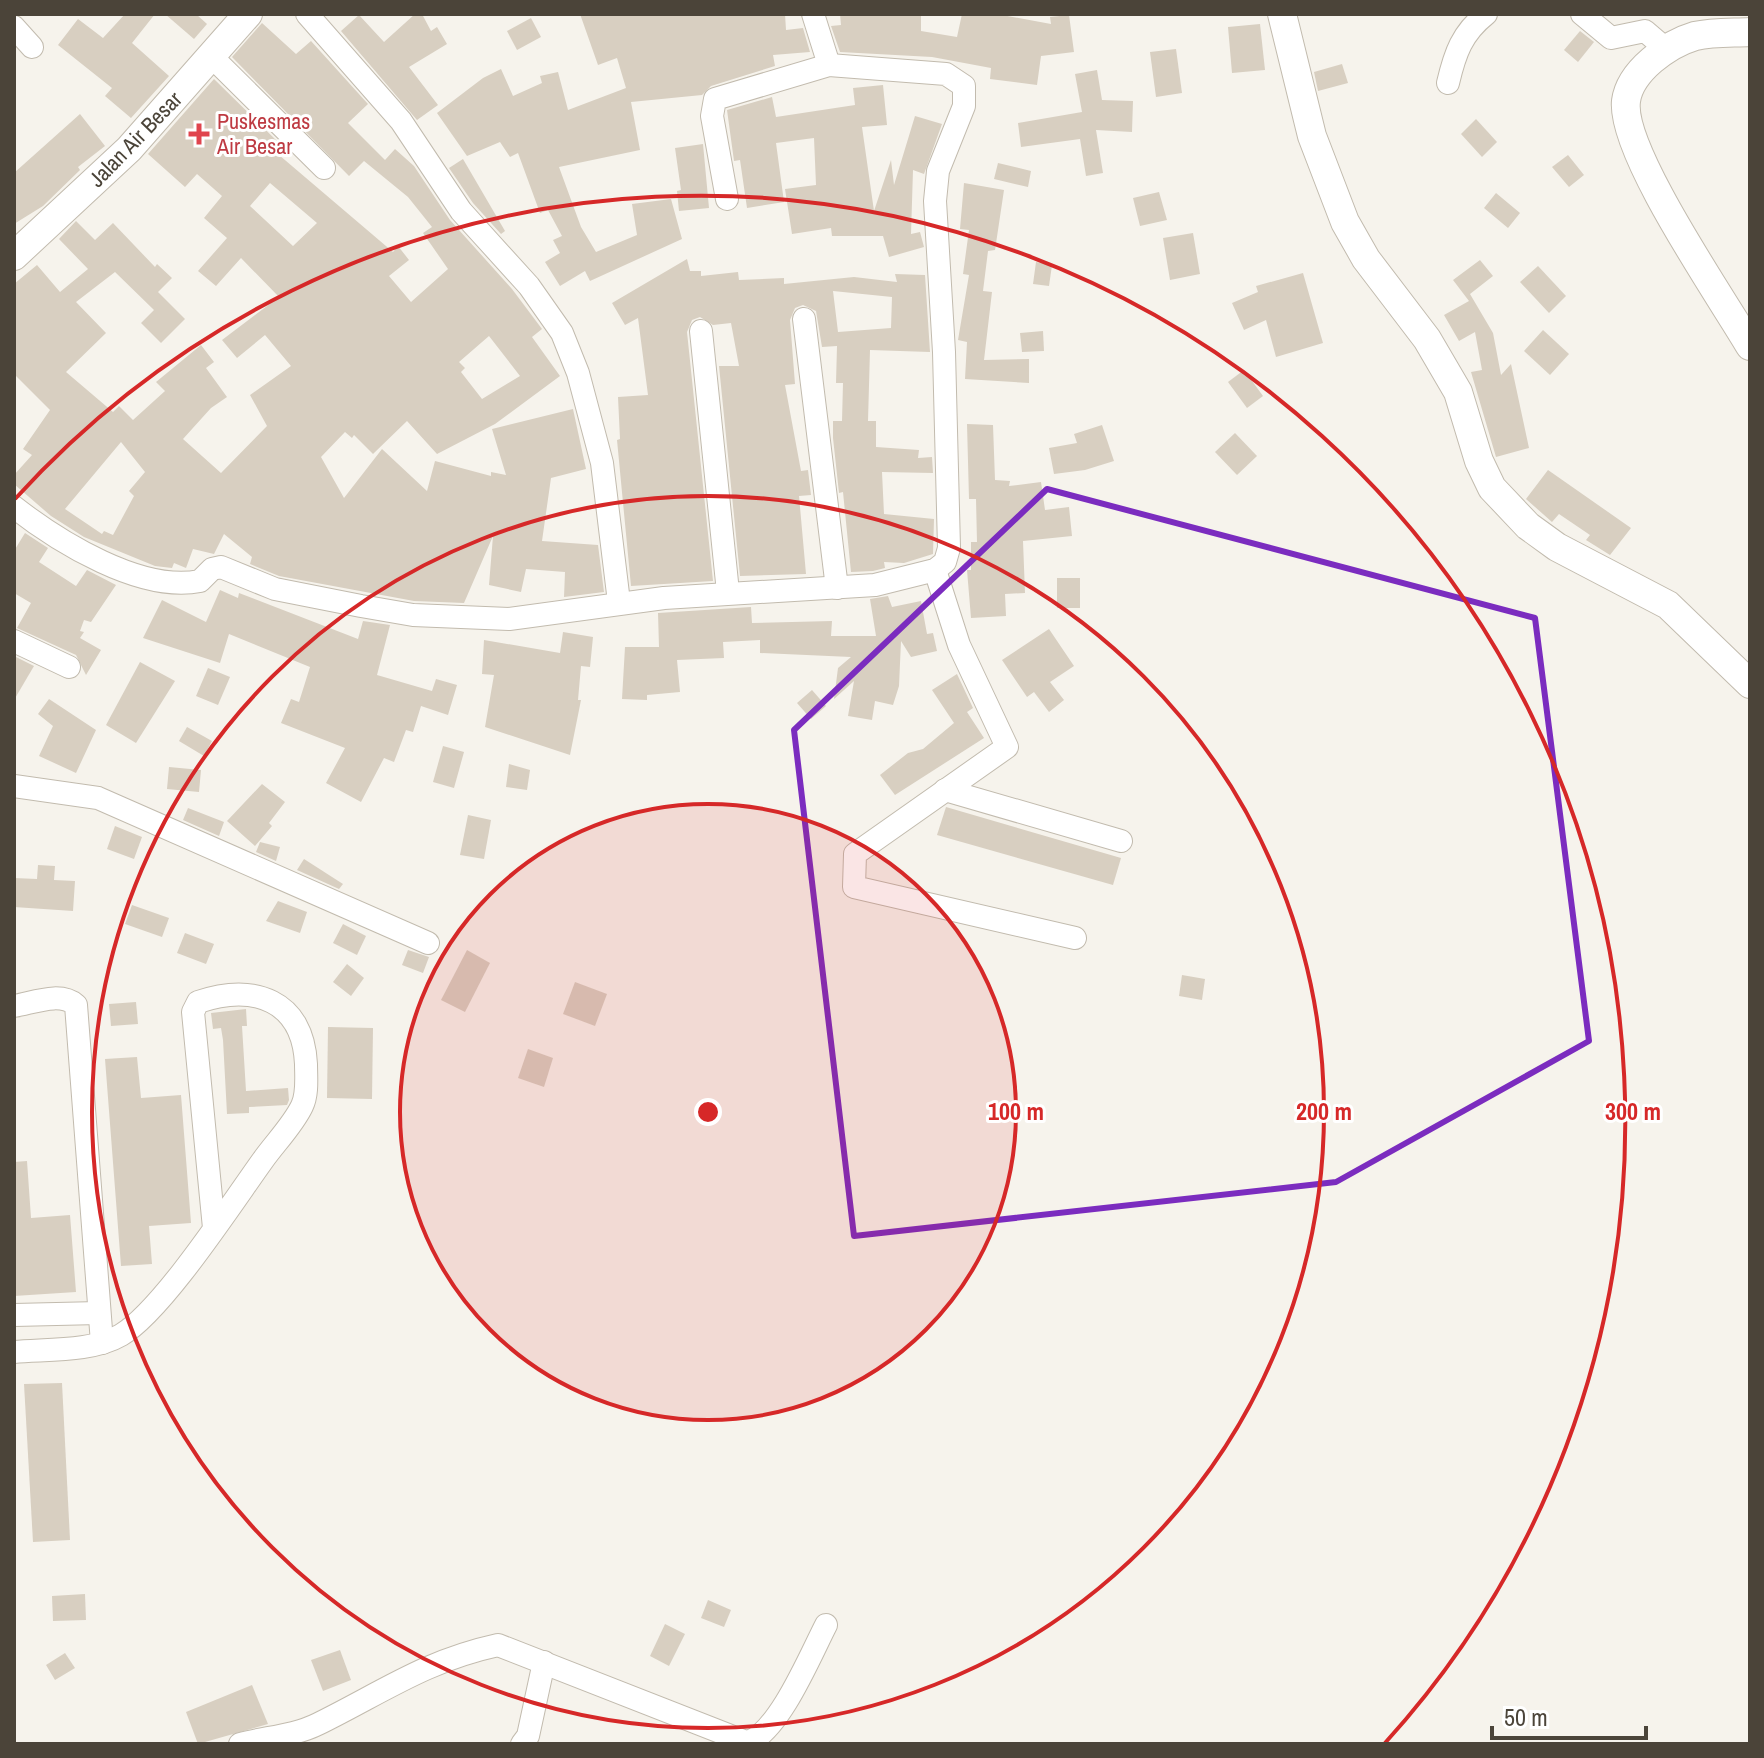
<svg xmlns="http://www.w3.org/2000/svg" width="1764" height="1758" font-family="'Archivo Narrow',sans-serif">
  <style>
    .building { fill: #d8cfc1; fill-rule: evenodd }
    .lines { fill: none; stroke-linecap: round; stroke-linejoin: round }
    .minor-casing { stroke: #c2bbae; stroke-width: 24 }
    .tertiary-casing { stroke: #c2bbae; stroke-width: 30 }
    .minor { stroke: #fff; stroke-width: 22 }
    .tertiary { stroke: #fff; stroke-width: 28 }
    .marked { fill: none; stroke: #7b2cbf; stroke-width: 6; stroke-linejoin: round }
    .ring { fill: none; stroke: #d62828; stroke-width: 4 }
    .health-dot { fill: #e0444e; stroke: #fff; stroke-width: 3 }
    .labels { text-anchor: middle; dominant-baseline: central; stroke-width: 6; stroke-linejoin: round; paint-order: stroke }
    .health-label { font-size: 22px; fill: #be3a42; stroke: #fff; text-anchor: start }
    .street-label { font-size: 22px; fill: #4b4439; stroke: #fff }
    .centre { fill: #d62828; stroke: #fff; stroke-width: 4 }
    .ring-label { font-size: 24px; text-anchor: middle; font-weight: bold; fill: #d62828; stroke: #fff; stroke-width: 6; stroke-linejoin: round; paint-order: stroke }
  </style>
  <rect width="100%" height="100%" fill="#f6f3ec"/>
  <g class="building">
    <path d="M125 14H155L132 43 169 76 131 118 105 96 112 88 58 45 78 19 103 38Z"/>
    <path d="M165 14H196L207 24 194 39Z"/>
    <path d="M415 14H422L431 31 437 27 447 44 409 67 438 105 417 120 341 31 359 15 384 42Z"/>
    <path d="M580 14H785L786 30 803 28 810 52 773 55 775 66 711 86 702 95 631 102 640 150 559 167 581 227 596 252 637 235 632 204 671 199 682 239 590 281 585 271 560 286 545 262 560 253 553 240 562 236 548 210 540 213 518 153 510 157 500 142 467 156 437 113 483 78 501 69 513 96 542 83 540 76 558 72 568 110 626 88 617 58 598 65Z"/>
    <path d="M840 14H921V31L957 37 962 14H997L1051 24 1050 17 1069 15 1074 52 1041 56 1037 85 990 79 991 68 932 57 840 52 831 26 841 25Z"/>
    <path d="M531 18 541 37 517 50 507 31Z"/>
    <path d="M262 23 296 54 311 41 368 104 348 123 385 160 395 149 414 166 450 220 512 289 542 329 532 337 560 376 495 424 437 454 407 421 373 454 354 435 352 438 345 432 321 457 344 498 382 449 427 491 435 461 491 476V472L506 475 492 429 573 409 586 469 551 478 542 541 598 545 604 592 564 597 565 572 526 569 521 592 489 585 493 536 464 603 414 601 279 576 250 564 252 557 224 534 214 554 193 549 186 568 174 563 172 568 155 566 84 537 51 516 14 484V475L32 455 23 449 50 410 14 374V284L37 265 60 292 88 269 59 239 76 221 95 240 113 223 155 267 157 264 172 278 158 292 185 319 161 343 141 323 154 310 115 272 76 302 106 333 66 372 113 412 119 406 133 420 165 391 156 382 201 345 214 362 206 368 227 397 211 408 183 439 221 473 267 426 250 395 291 366 265 335 237 358 222 340 279 297 241 258 216 286 198 271 227 238 204 218 222 196 197 174 185 187 148 154 214 79 278 142 272 149 393 252 398 246 409 260 389 276 411 302 448 269 423 233 432 227 408 197 364 161 349 176 232 57ZM270 183 317 223 293 246 250 206ZM489 336 520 376 482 399 461 372 465 368 459 362ZM121 442 145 472 129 491 134 496 113 535 104 531 102 534 65 509Z"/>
    <path d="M1260 24 1265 70 1232 73 1228 27Z"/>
    <path d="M1580 31 1594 42 1578 62 1564 50Z"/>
    <path d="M1176 49 1182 93 1156 97 1150 52Z"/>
    <path d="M1342 64 1348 83 1318 91 1314 72Z"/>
    <path d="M1097 70 1102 100 1133 101 1132 132 1096 130 1103 173 1086 176 1080 139 1021 147 1018 123 1082 112 1075 74Z"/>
    <path d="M883 85 887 125 862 127 874 211 891 160 894 185 915 116 942 124 924 174 913 170 911 234 920 232 924 247 889 257 883 236H832L831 228 792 234 785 189 816 185 814 138 776 143 784 202 747 208 740 160 734 161 727 110 772 97 776 117 855 105 853 88Z"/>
    <path d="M80 114 105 146 78 167 80 170 43 206 14 224V173Z"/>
    <path d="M1476 119 1497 142 1482 157 1461 134Z"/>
    <path d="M703 144 709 208 679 211 677 191 681 190 675 148Z"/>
    <path d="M1568 155 1584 175 1569 187 1552 167Z"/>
    <path d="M463 159 505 231 501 234 473 203 449 168Z"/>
    <path d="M998 163 1031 171 1028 187 994 179Z"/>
    <path d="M964 183 1004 190 995 250 988 251 983 291 992 292 984 360 1029 359V383L965 379 967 342 958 340 969 275 963 274 969 230 960 229Z"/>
    <path d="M1159 192 1167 220 1140 226 1133 198Z"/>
    <path d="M1496 193 1520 213 1508 228 1484 208Z"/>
    <path d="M1193 233 1200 274 1170 280 1163 238Z"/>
    <path d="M687 259 690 271H701V276L738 272 739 280 784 278V284L854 277 897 282 895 274 925 275 930 352 870 350 868 421H876V447L919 450 918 458 932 457 933 473 882 472 884 514 934 519 933 554 904 563 884 562 885 568 873 571 851 572 843 492 839 493 833 438V421H842L843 383H836L837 346 822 347 816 311 803 305 795 308 790 320 795 384 785 385 801 471 808 470 811 495 799 496 806 574 740 576 719 366H739L731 323 713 325 700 317 692 320 687 332 713 581 631 586 617 440 620 439 618 397 648 395 638 318 625 325 612 303ZM833 291 892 297 891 328 838 332Z"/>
    <path d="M1480 260 1493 276 1470 294 1493 333 1501 375 1511 364 1529 448 1496 457 1471 372 1482 370 1475 332 1459 341 1444 315 1469 301 1453 280Z"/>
    <path d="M1036 262 1052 265 1049 286 1033 284Z"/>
    <path d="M1538 266 1566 296 1549 313 1520 282Z"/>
    <path d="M1303 273 1323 343 1276 357 1266 320 1244 330 1232 303 1258 292 1256 286Z"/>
    <path d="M1543 330 1569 354 1550 375 1524 351Z"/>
    <path d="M1043 331 1044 351 1022 352 1020 333Z"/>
    <path d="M1244 370 1263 396 1247 408 1228 382Z"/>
    <path d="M967 424 993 425 995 480 1010 481 1009 486 1041 482 1045 510 1069 507 1072 536 1023 541 1025 593 1005 594 1006 616 971 618 967 570H971V542H977L976 499H969Z"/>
    <path d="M1102 425 1114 461 1085 470 1054 474 1049 448 1077 443 1074 434Z"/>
    <path d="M1235 433 1257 456 1237 475 1215 452Z"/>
    <path d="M1548 470 1631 528 1610 555 1586 540 1590 535 1559 514 1552 522 1526 499Z"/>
    <path d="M25 533 48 548 39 562 76 586 87 570 116 585 91 622 84 620 80 631 84 632 80 638 101 650 86 675 76 655 17 628 31 603 14 593V551Z"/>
    <rect x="1057" y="578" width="23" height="30"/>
    <path d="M220 590 238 598 239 593 358 639 363 621 390 625 377 675 432 691 436 679 457 685 448 715 421 706 413 732 406 730 394 762 384 758 361 802 326 783 345 748 281 723 291 699 299 702 310 667 229 634 220 663 143 638 162 600 206 622Z"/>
    <path d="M888 596 892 607 921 601 927 634 933 633 937 651 911 657 901 641 899 686 893 705 875 701 872 720 848 716 854 681 834 699 838 668 851 657 760 653V640L723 642 724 658 677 660 680 692 647 695V700L622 699 625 647H659L658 613 751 607 752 623 832 621 831 636H876L870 599Z"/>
    <path d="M1049 629 1074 666 1050 682 1064 700 1049 712 1034 692 1027 697 1002 660Z"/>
    <path d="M563 632 593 637 590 667 581 666 578 700H581L570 755 485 727 494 675 482 674 484 640 560 653Z"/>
    <path d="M14 656 34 666 14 700Z"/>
    <path d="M140 662 175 681 136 743 106 725Z"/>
    <path d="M208 668 230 677 218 705 196 696Z"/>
    <path d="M957 674 973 708 967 712 984 738 895 795 880 775 908 753 923 749 954 723 932 690Z"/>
    <path d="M812 690 826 706 811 719 797 703Z"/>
    <path d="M49 699 96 730 76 773 39 756 53 726 38 714Z"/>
    <path d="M187 727 212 741 204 756 179 741Z"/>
    <path d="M443 746 464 752 454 788 433 782Z"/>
    <path d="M509 764 530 770 527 790 506 787Z"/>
    <path d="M169 767 201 770 199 792 167 789Z"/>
    <path d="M262 784 285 802 269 823 272 826 255 846 227 821Z"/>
    <path d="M946 807 1121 858 1113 885 937 835Z"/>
    <path d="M188 808 224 822 219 836 183 820Z"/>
    <path d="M468 815 491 820 484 859 460 855Z"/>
    <path d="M115 826 142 837 134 859 107 849Z"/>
    <path d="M260 842 280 847 276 861 256 852Z"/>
    <path d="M304 859 343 884 339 889 297 870Z"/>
    <path d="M38 865 55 866 54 880 75 881 73 911 14 907V878L37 879Z"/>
    <path d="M278 901 307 912 300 933 266 921Z"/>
    <path d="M132 905 169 918 162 937 125 924Z"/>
    <path d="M343 924 366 936 357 955 333 943Z"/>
    <path d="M185 933 214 944 206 964 177 953Z"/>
    <path d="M408 950 429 957 423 973 402 965Z"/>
    <path d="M467 950 490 963 465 1012 441 1000Z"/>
    <path d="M347 964 364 978 351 996 333 982Z"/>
    <path d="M1182 975 1205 979 1202 1000 1179 996Z"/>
    <path d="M575 982 607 994 595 1026 563 1014Z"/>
    <path d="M136 1002 138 1024 111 1026 109 1004Z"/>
    <path d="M246 1009 247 1026H242L246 1091 288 1088 289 1100 287 1105 249 1107V1113L227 1114 223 1040 221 1028 213 1029 211 1013Z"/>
    <path d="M328 1027 373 1028 372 1099 327 1098Z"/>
    <path d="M528 1049 553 1058 544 1087 518 1078Z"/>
    <path d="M137 1057 141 1098 181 1095 191 1223 149 1226 152 1264 121 1266 105 1059Z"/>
    <path d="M27 1161 31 1218 70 1215 76 1292 14 1296V1162Z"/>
    <path d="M62 1383 70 1540 33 1542 24 1384Z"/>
    <path d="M85 1594 86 1620 53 1621 52 1596Z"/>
    <path d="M708 1600 731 1610 724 1627 701 1618Z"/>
    <path d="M665 1624 685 1634 669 1666 650 1656Z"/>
    <path d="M340 1650 351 1680 323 1691 311 1660Z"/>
    <path d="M65 1653 75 1668 55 1680 46 1665Z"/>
    <path d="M252 1685 268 1724 198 1744 186 1712Z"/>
  </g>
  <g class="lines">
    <g class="minor-casing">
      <g id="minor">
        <path d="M307 14 401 121 461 211 529 286 562 333 578 373 602 463 619 602"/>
        <path d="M813 14 829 65"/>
        <path d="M1582 14 1611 38 1645 31 1666 49"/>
        <path d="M14 27 32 47"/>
        <path d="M212 57 324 168"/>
        <path d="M1448 83C1455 53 1462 33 1486 14"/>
        <path d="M804 319 837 588"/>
        <path d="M701 331 728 592"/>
        <path d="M14 507C59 542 141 593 200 581L212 569 221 567 275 589 361 606 413 615 509 619 664 598 875 585 935 570 945 562 949 548 944 352 935 201 938 171 964 106V86L946 74 829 65 715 99 712 116 727 199"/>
        <path d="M935 570 959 645 1007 747 855 854 854 887 1075 938"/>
        <path d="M14 641 69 667"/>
        <path d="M14 786 98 798 428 943"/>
        <path d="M945 790 1121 841"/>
        <path d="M14 1006C33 1003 60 991 76 1005L102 1343"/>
        <path d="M14 1315 99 1313"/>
        <path d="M14 1352C47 1349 92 1352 121 1335 162 1311 232 1203 263 1160 275 1143 293 1125 302 1106 308 1094 306 1077 306 1064 303 1000 254 983 198 1002L193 1012 214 1228"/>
        <path d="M749 1742C780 1729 810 1656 826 1625"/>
        <path d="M240 1744C266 1737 294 1736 318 1724 383 1692 425 1661 498 1645L751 1744"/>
        <path d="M522 1744 528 1736 544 1662"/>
      </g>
    </g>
    <g class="tertiary-casing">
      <g id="tertiary">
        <path d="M1282 14 1312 136 1345 222 1366 259 1427 339 1458 392 1479 461 1492 488 1528 526 1557 547 1668 605 1750 684"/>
        <path d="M1750 32C1732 33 1713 32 1695 36 1668 44 1630 71 1626 101 1620 151 1722 298 1750 346"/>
        <path d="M14 256 129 149 248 14"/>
      </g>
    </g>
    <use href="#minor" class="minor"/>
    <use href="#tertiary" class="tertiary"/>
  </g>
  <path class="marked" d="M1047 489 1535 618 1589 1041 1336 1182 854 1236 794 730Z"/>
  <circle cx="708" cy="1112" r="308" fill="#d62828" fill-opacity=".12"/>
  <g class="ring">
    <circle cx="708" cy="1112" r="308"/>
    <circle cx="708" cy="1112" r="616"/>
    <path d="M15 499A925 925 0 1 1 1385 1743"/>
  </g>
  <path class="health-dot" d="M195 122h8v8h8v8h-8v8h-8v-8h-8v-8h8z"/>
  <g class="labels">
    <g class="health-label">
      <text x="217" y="121">Puskesmas<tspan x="217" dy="25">Air Besar</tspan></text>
    </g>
    <g class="street-label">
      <text transform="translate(135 139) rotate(-46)">Jalan Air Besar</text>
    </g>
  </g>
  <circle cx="708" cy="1112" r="12" class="centre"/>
  <g class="ring-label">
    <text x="1016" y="1120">100 m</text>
    <text x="1324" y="1120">200 m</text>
    <text x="1633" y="1120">300 m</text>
  </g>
  <rect width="1764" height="1758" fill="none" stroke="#4b4439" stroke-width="32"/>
  <path d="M1492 1726v12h154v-12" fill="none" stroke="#4b4439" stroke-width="4"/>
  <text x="1504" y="1726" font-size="24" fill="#4b4439" stroke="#ffffff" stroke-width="6" paint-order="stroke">50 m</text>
</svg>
